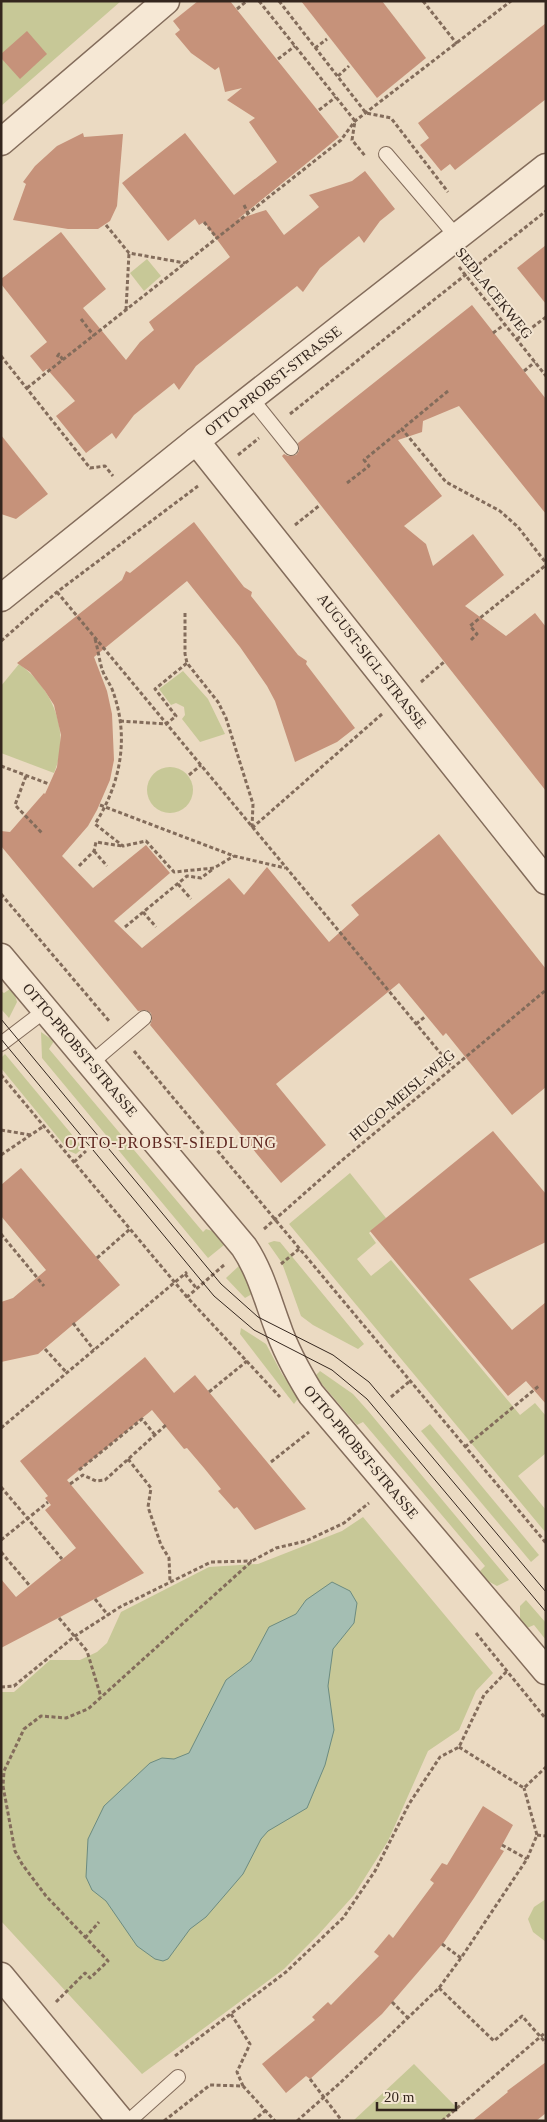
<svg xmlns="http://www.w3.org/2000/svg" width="547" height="2122" font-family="'Times New Roman',serif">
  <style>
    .green { fill: #c7c897 }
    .water { fill: #a4beb3; stroke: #6c8b80 }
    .building { fill: #c6927a }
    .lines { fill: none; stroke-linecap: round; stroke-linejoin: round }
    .lane-casing { stroke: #836c5b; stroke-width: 16 }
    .street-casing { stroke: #836c5b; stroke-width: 29 }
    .path { stroke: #836c5b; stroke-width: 3; stroke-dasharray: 4 2.5; stroke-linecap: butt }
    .lane { stroke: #f6e8d5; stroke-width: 14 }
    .street { stroke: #f6e8d5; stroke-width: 26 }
    .tram { stroke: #34261e; stroke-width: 1 }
    .labels { text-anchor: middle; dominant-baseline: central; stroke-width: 4; stroke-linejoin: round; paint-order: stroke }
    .street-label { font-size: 15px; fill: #34261e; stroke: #f3e5d1 }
    .neighbourhood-label { font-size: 16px; letter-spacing: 1px; fill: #5e2620; stroke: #f3e5d1 }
  </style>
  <rect width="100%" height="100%" fill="#ebdac2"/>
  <g class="green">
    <path d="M1 1H121L1 106Z"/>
    <path d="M147 259 161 276 144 291 130 273Z"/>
    <path d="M19 664C53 688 71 733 54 773L1 753V686Z"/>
    <path d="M183 671 208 699 225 734 200 742 182 719 185 715 184 707 176 703 171 705 159 689Z"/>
    <circle cx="170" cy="790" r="23"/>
    <path d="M10 989 14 992 17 1002 9 1018 1 1009V991L4 993Z"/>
    <path d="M41 1032 54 1041 49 1049 203 1232 206 1229 212 1231 224 1245 208 1258 42 1058Z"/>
    <path d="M5 1054 83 1148 76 1154 69 1151 1 1068V1058Z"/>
    <path d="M350 1173 386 1218 369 1233 376 1243 357 1259 371 1276 391 1260 520 1415 535 1403 546 1416V1453L518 1476 546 1510V1533L289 1224Z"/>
    <path d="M274 1241 280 1242 364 1344 358 1349 313 1325 301 1316 282 1263 268 1243Z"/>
    <path d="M240 1265 252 1294 245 1298 226 1278Z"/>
    <path d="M241 1328 266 1344 282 1374 299 1397 294 1404 240 1334Z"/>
    <path d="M320 1371 353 1394 369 1412 509 1580 497 1586 486 1580 480 1571 485 1566 363 1422 357 1425 315 1376Z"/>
    <path d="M430 1424 539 1555 531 1562 421 1431Z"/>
    <path d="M363 1517 493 1673 476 1691 459 1730 428 1751 388 1841 354 1895 318 1935 284 1969 142 2074 1 1921V1692H14L50 1660H80L97 1652 107 1643 121 1612 209 1567 258 1564 342 1531Z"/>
    <path d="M526 1600 546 1623V1640L534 1625 527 1628 520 1621V1606Z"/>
    <path d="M546 1899V1942L533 1932 528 1919 534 1907Z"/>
    <path d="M414 2064 457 2108 442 2121H353Z"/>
  </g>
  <path class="water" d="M332 1582 350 1591 357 1603 354 1623 333 1649 328 1686 334 1730 325 1765 307 1808 268 1831 261 1839 243 1874 206 1917 190 1929 168 1959 163 1961 155 1959 137 1946 106 1901 92 1890 86 1877 88 1839 104 1806 150 1763 162 1758 174 1759 189 1753 226 1680 251 1661 269 1627 296 1614 306 1600Z"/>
  <g class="building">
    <path d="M198 1H230L339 137 238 219 266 210 284 235 319 207 309 195 352 181 365 171 395 209 380 221 364 243 359 236 320 268 303 292 297 286 196 366 179 390 174 383 134 415 116 439 112 433 86 453 56 416 75 401 47 369 43 372 30 356 47 342 1 284V279L61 232 106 289 83 308 126 360 140 342 154 330 149 322 230 257 204 222 199 225 195 219 168 241 122 183 185 133 234 195 277 162 249 122 255 118 227 100 242 88 225 92 219 67 215 70 191 53 175 34 180 30 173 21Z"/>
    <path d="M301 1H382L426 58 377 98Z"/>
    <path d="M546 23V99L455 170 450 164 441 171 420 145 429 138 418 123Z"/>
    <path d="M27 31 47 54 20 79 1 58V54Z"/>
    <path d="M83 133 84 137 123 134 117 206 110 221 98 229H68L13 220 26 184 23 182 35 166 57 146Z"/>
    <path d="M546 245V304L517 268Z"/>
    <path d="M472 305 546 399V514L459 406 423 421 422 432 398 440 442 496 404 526 426 544 433 566 473 534 504 575 465 606 506 636 535 613 546 627V791L282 456 284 454 288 456 296 455 299 451 298 443Z"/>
    <path d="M1 435 48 494 16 519 1 514Z"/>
    <path d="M194 522 244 587 252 592 251 596 298 655 307 661 306 664 355 728 337 742 295 762 275 701 267 686 240 647 187 581 94 657 107 691 112 714 114 760 110 780 97 810 88 826 62 856 93 888 146 845 170 873 114 921 142 948 229 878 244 895 267 867 329 942 359 915 351 905 439 834 546 969V1087L512 1115 446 1033 443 1036 399 983 276 1084 326 1145 281 1183 150 1025 152 1020 151 1013 146 1010 138 1011 1 846V831L10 832 44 793 45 794 57 767 61 735 54 705 45 691 30 672 17 663 122 580 126 571 130 573Z"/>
    <path d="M493 1131 546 1194V1242L469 1279 512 1330 546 1302V1404L526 1381 508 1396 370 1231Z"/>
    <path d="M21 1168 120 1285 38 1354 1 1362V1302L13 1298 46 1270 1 1216V1185Z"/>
    <path d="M145 1357 174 1393 195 1375 306 1509 255 1530 237 1507 234 1509 218 1491 221 1489 204 1468 187 1448 184 1449 152 1410 67 1480 144 1573 1 1648V1579L16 1597 76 1548 45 1510 51 1505 45 1498 48 1496 20 1461Z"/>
    <path d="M483 1806 513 1825 500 1849 504 1851 474 1898 444 1942 382 2014 310 2079 306 2076 286 2093 262 2064 315 2020 312 2017 328 2002 331 2005 379 1956 374 1952 389 1934 393 1938 434 1883 430 1880 442 1863 447 1865Z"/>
    <path d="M546 2062V2113L536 2121H472L508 2092 507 2091Z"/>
  </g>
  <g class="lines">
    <g class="lane-casing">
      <g id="lane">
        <path d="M386 154 457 237"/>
        <path d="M251 398 291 448"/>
        <path d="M1 1044 47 1009"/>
        <path d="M91 1063 144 1018"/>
        <path d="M129 2121 178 2077"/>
      </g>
    </g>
    <g class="street-casing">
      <g id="street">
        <path d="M1 142 166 1"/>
        <path d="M196 441 546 881"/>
        <path d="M1 598 196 441 546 167"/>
        <path d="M1 957 244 1247C260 1271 267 1298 277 1325 285 1349 298 1373 311 1394L546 1671"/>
        <path d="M1 1976 121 2121"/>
      </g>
    </g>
    <g class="path">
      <path d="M259 1 355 121 352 140 366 157"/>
      <path d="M279 1 366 113 391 118 448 192"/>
      <path d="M423 1 457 44"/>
      <path d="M237 9 247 1"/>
      <path d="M315 48 327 39"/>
      <path d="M278 59 295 46"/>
      <path d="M338 76 349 66"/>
      <path d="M319 110 336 97"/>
      <path d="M244 205 248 213"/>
      <path d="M204 222 217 238"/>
      <path d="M106 225 129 253 185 263"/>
      <path d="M459 267 546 376"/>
      <path d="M126 310 129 253"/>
      <path d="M81 319 94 336"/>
      <path d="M493 333 505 324"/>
      <path d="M517 339 546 317"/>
      <path d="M1 356 90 468 105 466 113 476"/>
      <path d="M57 357 59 354 63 360"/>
      <path d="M524 371 535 362"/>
      <path d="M27 388 341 140 355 121 511 1"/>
      <path d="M448 391 402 429 446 482 500 511 518 527 546 563"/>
      <path d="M290 414 546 211"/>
      <path d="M238 455 259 438"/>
      <path d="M347 483 369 466 364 460 402 429"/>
      <path d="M295 525 320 505"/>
      <path d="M57 592 452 1067"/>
      <path d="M185 613V654L187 663 218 702 226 718 253 804 252 827"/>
      <path d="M95 639C98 649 99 659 102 669 104 676 109 682 112 689 130 736 121 783 95 824L123 846 146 841 174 872 214 868 234 856"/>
      <path d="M471 640 477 634 470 626 546 565"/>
      <path d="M1 641 57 592 198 486"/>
      <path d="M421 682 444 662"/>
      <path d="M120 721 166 724 176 716 155 689 187 663"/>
      <path d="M1 766 49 784"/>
      <path d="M189 775 201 765"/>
      <path d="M26 776 15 805 42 833"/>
      <path d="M100 805 234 856 285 868"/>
      <path d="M252 828 382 714"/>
      <path d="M94 851 107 866"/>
      <path d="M79 866 94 851 96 842 122 846"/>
      <path d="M178 884 191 899"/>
      <path d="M1 894 109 1021"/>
      <path d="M143 912 156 927"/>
      <path d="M125 927 187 876 201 878 213 869"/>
      <path d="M416 1024 426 1016"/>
      <path d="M134 1051 546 1543"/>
      <path d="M1 1075 187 1297"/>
      <path d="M1 1130 31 1135"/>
      <path d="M1 1155 44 1126"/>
      <path d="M74 1162 86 1151"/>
      <path d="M264 1229 340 1162 546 990"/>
      <path d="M1 1234 44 1286"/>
      <path d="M97 1258 130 1229"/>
      <path d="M281 1264 299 1249"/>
      <path d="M224 1265 187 1297 280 1397"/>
      <path d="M185 1274 197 1289"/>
      <path d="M73 1323 94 1350"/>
      <path d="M45 1349 67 1373"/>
      <path d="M209 1392 247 1361"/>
      <path d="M391 1397 410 1381"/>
      <path d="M1 1428 187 1272"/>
      <path d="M465 1447 540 1385"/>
      <path d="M128 1459 151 1488 148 1507 161 1545 169 1558 170 1581"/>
      <path d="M271 1462 309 1432"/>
      <path d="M79 1470 142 1419 155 1435"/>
      <path d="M70 1484 83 1475 96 1481 105 1480 167 1424"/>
      <path d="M1 1487 62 1559"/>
      <path d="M1 1540 48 1502"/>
      <path d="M1 1552 30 1586"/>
      <path d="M95 1599 108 1615"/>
      <path d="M59 1618 87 1651 101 1697"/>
      <path d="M476 1633 546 1719"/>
      <path d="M1 1687 14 1686 75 1636 120 1607 211 1562 252 1561"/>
      <path d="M459 1747 524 1788 546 1767"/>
      <path d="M537 1835 546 1836"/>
      <path d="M502 1845 527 1859"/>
      <path d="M85 1938 99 1922"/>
      <path d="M442 1944 461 1958"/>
      <path d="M439 1988 494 2041 522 2016 546 2043"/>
      <path d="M56 2002 85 1973 90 1978 108 1961 46 1896 22 1864 15 1851 3 1786 4 1771 24 1729 41 1716 66 1718 88 1709 252 1561 276 1548 306 1541 344 1523 369 1503"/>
      <path d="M392 2002 408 2018"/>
      <path d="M231 2014 250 2044 237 2072 243 2086"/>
      <path d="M175 2056 286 1972 343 1918 375 1871 409 1804 440 1757 459 1747 484 1695 507 1671"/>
      <path d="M310 2079 342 2121"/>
      <path d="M164 2121 210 2085 243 2086 275 2121"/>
      <path d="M253 2121 266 2110"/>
      <path d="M297 2121 340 2083 439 1988 461 1958 527 1859 537 1835 524 1788"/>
      <path d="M442 2121 546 2032"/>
    </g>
    <use href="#lane" class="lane"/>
    <use href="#street" class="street"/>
    <g class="tram">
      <path d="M1 1019 221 1284 258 1317 333 1355 369 1382 546 1592"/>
      <path d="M1 1039 214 1296 254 1330 332 1370 367 1399 546 1612"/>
    </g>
  </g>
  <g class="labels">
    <g class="street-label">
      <text transform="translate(494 293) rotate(51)">SEDLACEKWEG</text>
      <text transform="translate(273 381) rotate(-38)">OTTO-PROBST-STRASSE</text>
      <text transform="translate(372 661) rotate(52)">AUGUST-SIGL-STRASSE</text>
      <text transform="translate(80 1050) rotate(50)">OTTO-PROBST-STRASSE</text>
      <text transform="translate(402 1095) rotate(-40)">HUGO-MEISL-WEG</text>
      <text transform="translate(361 1452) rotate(50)">OTTO-PROBST-STRASSE</text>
    </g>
    <g class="neighbourhood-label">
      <text x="171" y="1142">OTTO-PROBST-SIEDLUNG</text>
    </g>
  </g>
  <rect width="547" height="2122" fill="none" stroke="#34261e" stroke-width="5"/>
  <path d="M377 2102v8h79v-8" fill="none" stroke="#34261e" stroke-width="2.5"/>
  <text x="384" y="2102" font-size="15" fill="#34261e" stroke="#f3e5d1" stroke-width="4" paint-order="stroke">20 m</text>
</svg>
